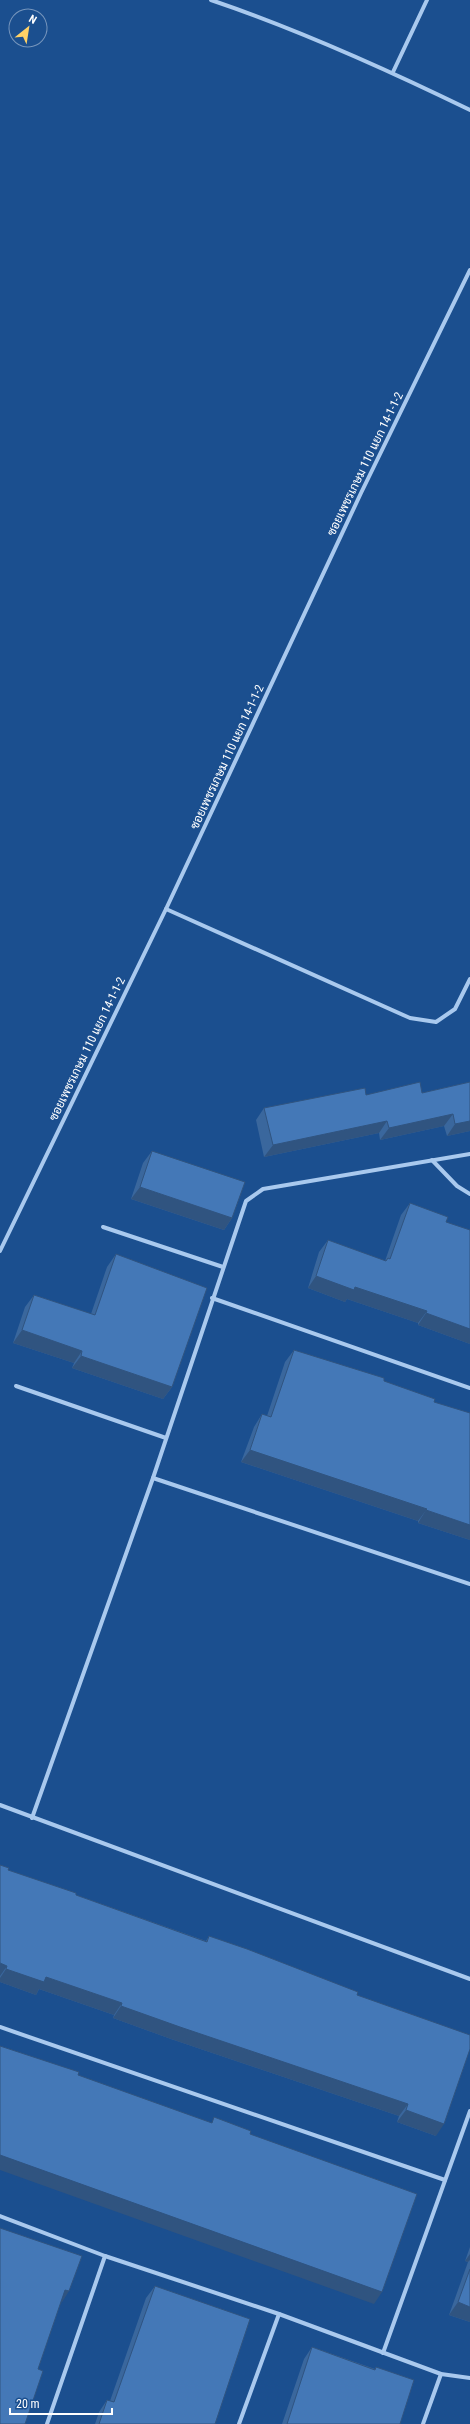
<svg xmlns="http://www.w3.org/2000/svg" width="470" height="2424" font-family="'Roboto Condensed',Sarabun,sans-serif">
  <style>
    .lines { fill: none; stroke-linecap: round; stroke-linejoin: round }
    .street { stroke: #a9c9ee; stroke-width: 4 }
    .wall { fill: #3a679d }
    .shaded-wall { fill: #305480 }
    .building { fill: #4478b7; stroke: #305480 }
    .labels { text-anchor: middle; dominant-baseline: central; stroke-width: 4; stroke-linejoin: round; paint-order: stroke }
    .street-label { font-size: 12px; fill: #fff; stroke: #1b4f8f }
  </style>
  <rect width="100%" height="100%" fill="#1b4f8f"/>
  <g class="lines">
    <g class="street">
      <path d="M211 0C300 30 386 69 470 110"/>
      <path d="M393 72 427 0"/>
      <path d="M166 909 410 1018 436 1022 455 1009 470 979"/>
      <path d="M432 1160 457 1186 470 1194"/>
      <path d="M103 1227 223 1267"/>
      <path d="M0 1251 166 909 361 493 470 270"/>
      <path d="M212 1298 470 1388"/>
      <path d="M16 1386 166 1438"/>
      <path d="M153 1478 470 1584"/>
      <path d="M0 1805 470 1979"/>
      <path d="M32 1818 153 1478 246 1201 263 1189 470 1154"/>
      <path d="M0 2027 445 2180"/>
      <path d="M0 2216 105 2256 279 2314 441 2374 470 2378"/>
      <path d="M383 2353 470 2111"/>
      <path d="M47 2424 105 2256"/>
      <path d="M239 2424 279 2314"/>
      <path d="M423 2424 441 2374"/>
    </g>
  </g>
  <g class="wall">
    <path d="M470 1082V1131L447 1136 444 1126 380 1140 379 1133 264 1157 256 1120 264 1108 366 1095 422 1093Z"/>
    <path d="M152 1151 232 1218 224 1230 131 1199 143 1163Z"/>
    <path d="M410 1203 446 1222 470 1344 418 1325V1323L347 1299 345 1302 308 1288 319 1252 328 1240 385 1261 401 1215Z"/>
    <path d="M116 1254 172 1387 163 1399 72 1368 74 1363 13 1343 25 1307 34 1295 91 1314 107 1267Z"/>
    <path d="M294 1350 384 1381 434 1402 470 1540 418 1523V1521L241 1462 254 1427 262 1414 267 1416 285 1362Z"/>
    <path d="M0 1865 8 1870 76 1895 206 1941 209 1936 357 1995 436 2136 397 2122 399 2116 171 2039 113 2018 114 2015 39 1989 36 1995 0 1982Z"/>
    <path d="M470 2247V2322L449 2315 468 2262 465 2261Z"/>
    <path d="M155 2286 215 2424H95L99 2412 107 2400 110 2401 146 2298Z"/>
    <path d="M312 2347 375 2369 376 2367 400 2424H282L304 2359Z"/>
  </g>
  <g class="shaded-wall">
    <path d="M453 1114 444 1126 380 1140 389 1128Z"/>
    <path d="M387 1121 379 1133 264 1157 273 1145Z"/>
    <path d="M470 1121V1131L447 1136 455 1124Z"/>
    <path d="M140 1187 232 1218 224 1230 131 1199Z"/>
    <path d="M316 1276 355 1287 427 1311 418 1323 347 1299 345 1302 308 1288Z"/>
    <path d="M426 1313 470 1329V1344L418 1325Z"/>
    <path d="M22 1330 82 1351 74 1363 13 1343Z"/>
    <path d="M81 1356 172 1387 163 1399 72 1368Z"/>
    <path d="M250 1450 427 1509 418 1521 241 1462Z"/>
    <path d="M426 1510 470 1525V1540L418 1523Z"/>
    <path d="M0 1963 7 1966 0 1976Z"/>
    <path d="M6 1969 46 1977 122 2003 114 2015 39 1989 36 1995 0 1982V1978Z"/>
    <path d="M121 2006 408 2104 399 2116 171 2039 113 2018Z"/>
    <path d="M406 2110 444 2124 436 2136 397 2122Z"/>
    <path d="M0 2155 382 2292 374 2304 0 2170Z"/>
    <path d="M470 2254V2260L468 2262 465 2261Z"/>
    <path d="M65 2290 69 2291 61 2304Z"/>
    <path d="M458 2302 470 2307V2322L449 2315Z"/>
  </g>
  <g class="building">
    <path d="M420 1082 422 1093 470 1082V1121L455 1124 453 1114 389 1128 387 1121 273 1145 264 1108 365 1088 366 1095Z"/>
    <path d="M152 1151 245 1182 232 1218 140 1187Z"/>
    <path d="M410 1203 448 1217 446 1222 470 1230V1329L426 1313 427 1311 355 1287 354 1290 316 1276 328 1240 386 1261 388 1258 390 1259Z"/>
    <path d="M116 1254 207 1288 172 1387 81 1356 82 1351 22 1330 34 1295 95 1315Z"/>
    <path d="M294 1350 384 1378V1381L435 1399 434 1402 470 1413V1525L426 1510 427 1509 250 1450 262 1414 271 1417Z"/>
    <path d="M0 1865 9 1868 8 1870 76 1893V1895L207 1942 209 1936 247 1949 358 1992 357 1995 470 2035V2049L444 2124 406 2110 408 2104 180 2027 121 2006 122 2003 46 1977 44 1982 6 1969 7 1966 0 1963Z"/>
    <path d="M0 2046 79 2072 78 2075 212 2123 214 2117 251 2131 250 2134 417 2194 382 2292 0 2155Z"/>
    <path d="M0 2228 82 2256 69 2291 65 2290 38 2369 43 2371 25 2424H0Z"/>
    <path d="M470 2269V2307L458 2302Z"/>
    <path d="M155 2286 250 2319 215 2424H99L107 2400 114 2402Z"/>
    <path d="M312 2347 375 2370 376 2367 414 2380 400 2424H287Z"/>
  </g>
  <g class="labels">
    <g class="street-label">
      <text transform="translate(365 464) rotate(-64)">ซอยเพชรเกษม 110 แยก 14-1-1-2</text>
      <text transform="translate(227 757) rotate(-65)">ซอยเพชรเกษม 110 แยก 14-1-1-2</text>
      <text transform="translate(87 1049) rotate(-64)">ซอยเพชรเกษม 110 แยก 14-1-1-2</text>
    </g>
  </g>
  <g transform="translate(28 28) rotate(30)"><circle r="19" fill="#1b4f8f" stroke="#7695bc"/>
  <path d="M0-3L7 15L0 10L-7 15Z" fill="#ffd166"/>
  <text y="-6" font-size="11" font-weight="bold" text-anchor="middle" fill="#ffffff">N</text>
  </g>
  <path d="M10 2408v6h102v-6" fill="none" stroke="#ffffff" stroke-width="2"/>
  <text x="16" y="2408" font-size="12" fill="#ffffff" stroke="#1b4f8f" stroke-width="3" paint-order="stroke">20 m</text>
</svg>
